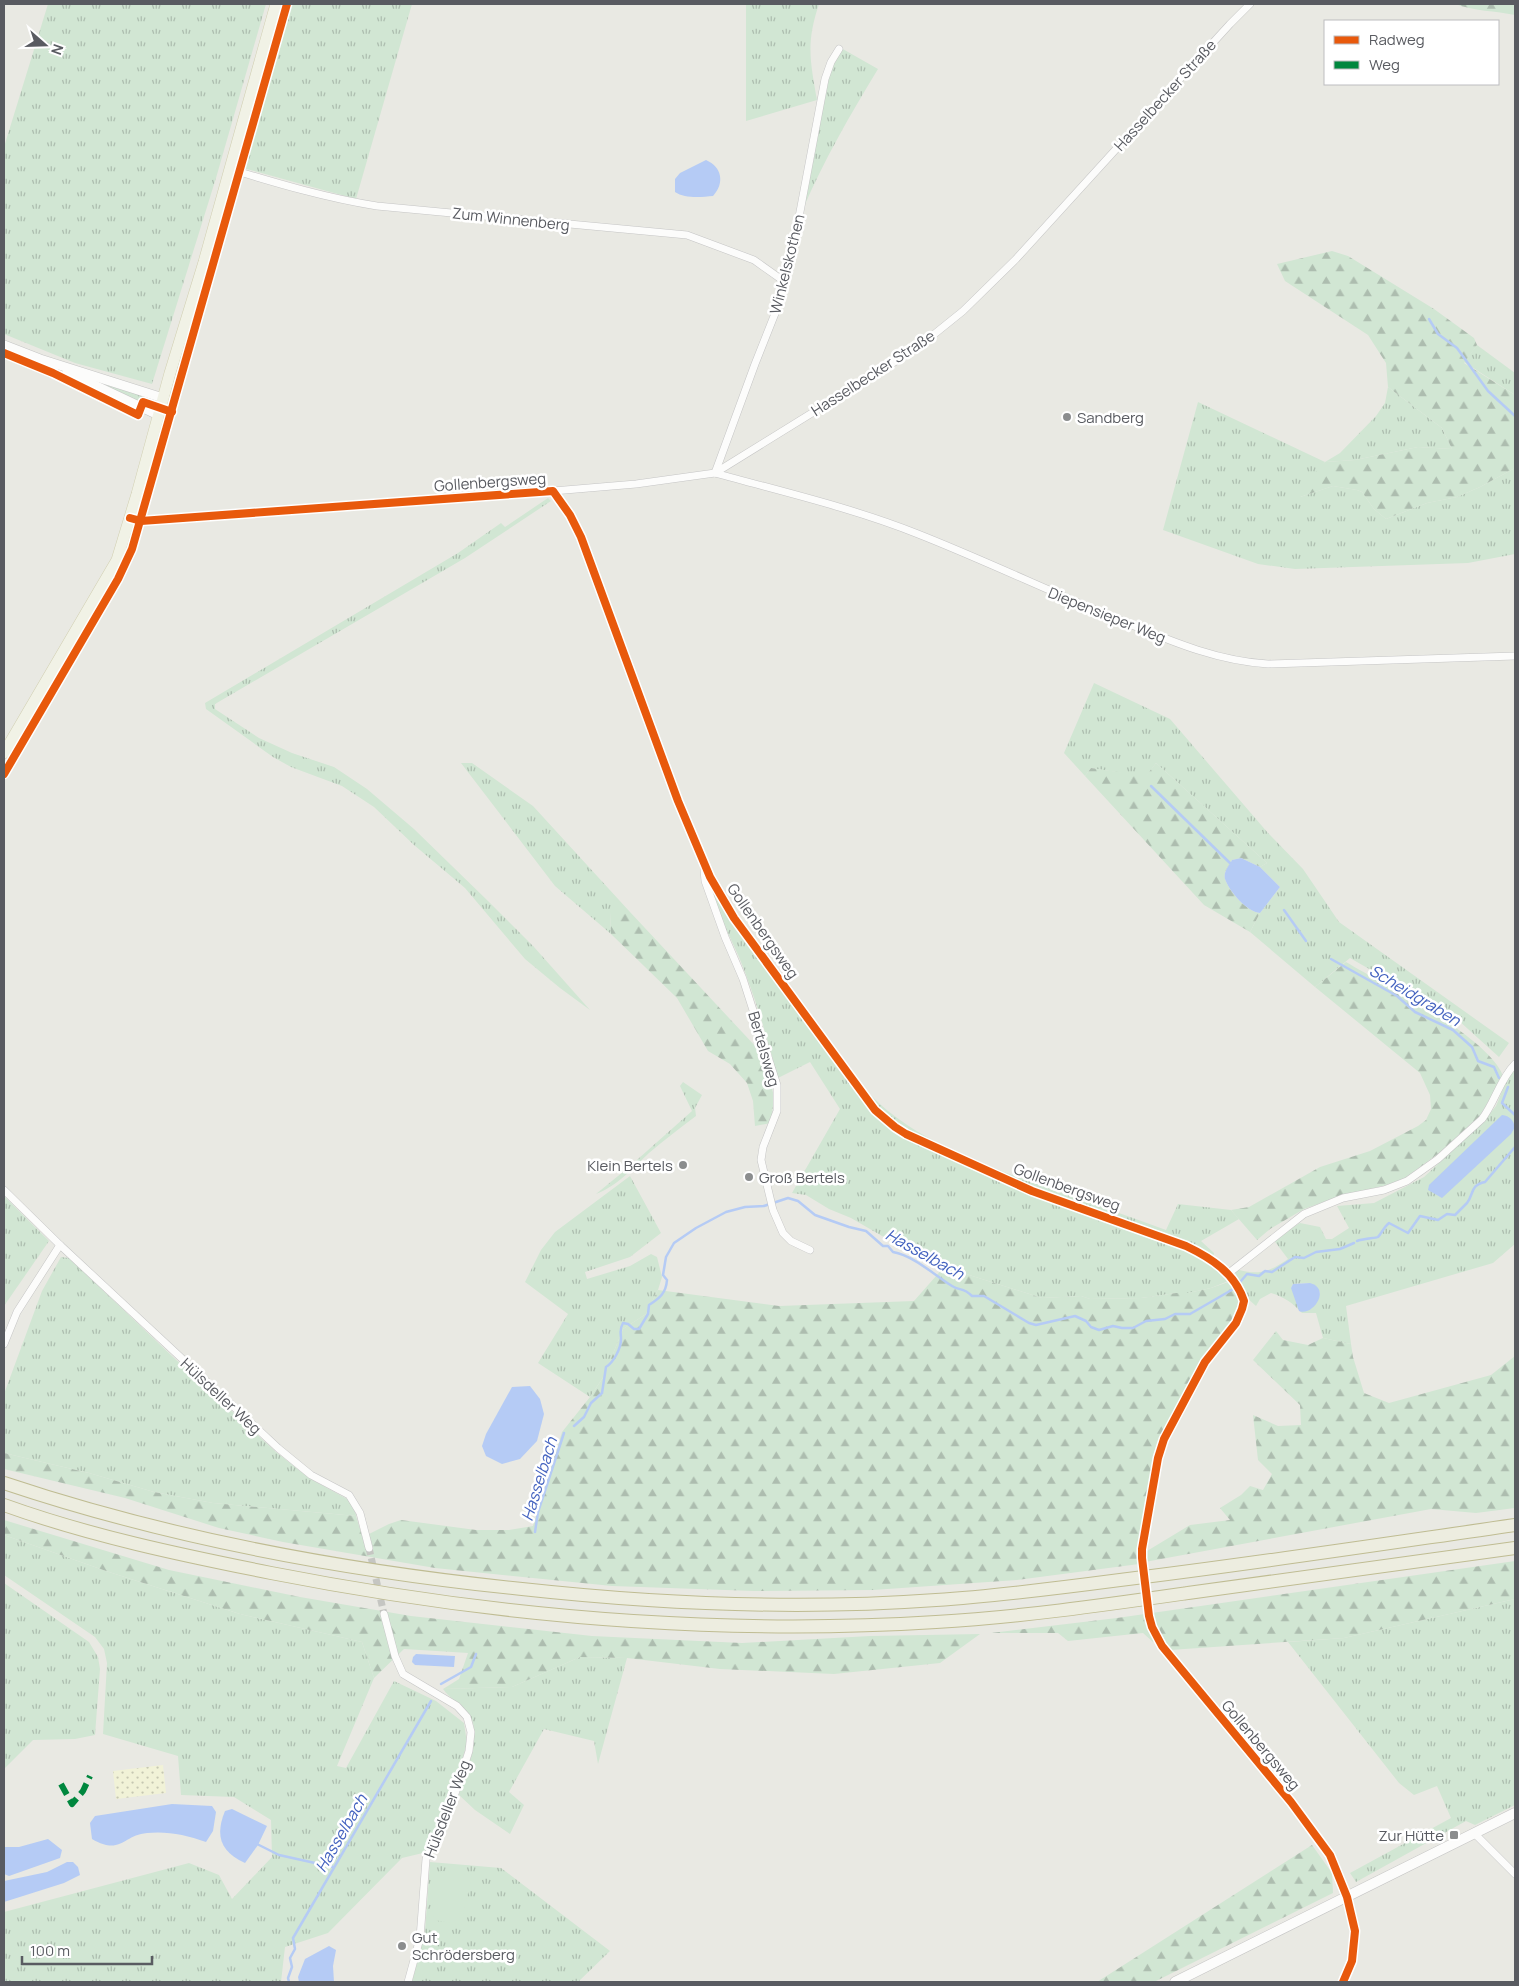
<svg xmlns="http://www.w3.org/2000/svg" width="1519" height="1986" font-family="Manrope,sans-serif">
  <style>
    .grass { fill: url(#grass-tufts); fill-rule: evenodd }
    .forest { fill: url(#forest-firs) }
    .sand { fill: url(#sand-dots) }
    .pitch { fill: #d1e6d3 }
    .water { fill: #b5cbf5 }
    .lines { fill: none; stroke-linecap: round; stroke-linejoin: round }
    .stream { stroke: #b5cbf5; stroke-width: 2.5 }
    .minor-tunnel { stroke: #c5c6c2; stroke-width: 7; stroke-dasharray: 7 3.5; stroke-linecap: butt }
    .minor-casing { stroke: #c5c5c5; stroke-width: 8 }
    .tertiary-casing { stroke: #c5c5c5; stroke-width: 10 }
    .secondary-casing { stroke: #c5c5c5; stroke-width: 11 }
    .primary-casing { stroke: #d1cfb1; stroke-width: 12 }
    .motorway-casing { stroke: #bfbc92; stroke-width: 14 }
    .minor { stroke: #fcfcfb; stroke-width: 7 }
    .tertiary { stroke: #fcfcfb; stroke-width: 9 }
    .secondary { stroke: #fcfcfb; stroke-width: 10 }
    .primary { stroke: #f1f2e6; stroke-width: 11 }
    .motorway { stroke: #edede0; stroke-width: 12 }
    .quiet { stroke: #00873e; stroke-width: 6; stroke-dasharray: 12 6; stroke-linecap: butt }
    .cycleway-casing { stroke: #fff; stroke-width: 11 }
    .cycleway { stroke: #e8590c; stroke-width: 8 }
    .poi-dot { fill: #8b8d8e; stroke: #fff; stroke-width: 2 }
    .labels { text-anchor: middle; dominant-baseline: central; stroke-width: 5; stroke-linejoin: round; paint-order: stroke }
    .street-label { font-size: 15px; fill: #595b61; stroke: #fff }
    .poi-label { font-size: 15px; fill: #595b61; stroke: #fff; text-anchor: start }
    .water-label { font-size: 16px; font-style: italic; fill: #4362bf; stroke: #fff }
  </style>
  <defs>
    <pattern id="grass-tufts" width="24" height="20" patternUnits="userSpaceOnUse" patternTransform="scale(1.25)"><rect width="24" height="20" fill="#d1e6d3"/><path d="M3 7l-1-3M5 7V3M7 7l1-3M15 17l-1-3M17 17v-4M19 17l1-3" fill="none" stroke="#adbdaf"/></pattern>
    <pattern id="forest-firs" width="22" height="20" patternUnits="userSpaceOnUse" patternTransform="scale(1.25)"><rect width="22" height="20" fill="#d1e6d3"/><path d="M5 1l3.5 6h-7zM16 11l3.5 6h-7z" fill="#adbdaf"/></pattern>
    <pattern id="sand-dots" width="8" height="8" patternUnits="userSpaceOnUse" patternTransform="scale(1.25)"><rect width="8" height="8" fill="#f1f2d7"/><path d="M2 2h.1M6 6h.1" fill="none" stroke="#c6c7b2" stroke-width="1.8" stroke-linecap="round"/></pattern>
  </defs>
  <rect width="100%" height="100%" fill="#e9e9e3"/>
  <g class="grass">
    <path d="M48 4H266L216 178 152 384 75 363 4 334V147Z"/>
    <path d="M288 4H412L356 199 243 168Z"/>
    <path d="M746 4H819C806 43 810 60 817 100L746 121Z"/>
    <path d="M841 48 878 69C850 115 824 160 803 209L825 80Z"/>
    <path d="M1477 345 1515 373V395L1464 362Z"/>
    <path d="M100 382 143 396 147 398 150 402 142 399 141 403 99 383Z"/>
    <path d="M1388 387 1442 428 1452 449 1418 447 1355 460 1325 462 1300 497 1333 486 1357 490 1362 492 1374 509 1386 519 1427 503 1457 497 1480 487 1515 468V554L1468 563 1295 569 1258 564 1163 530 1198 402 1325 462 1340 453 1376 416 1385 403Z"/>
    <path d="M548 498 551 501 465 558 215 704V709L259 738 292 753 334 767 367 789 414 829 488 901 534 947 590 1010 560 988 525 959 465 888 414 845 374 807 342 786 291 767 273 757 206 709 205 703 458 553 501 523 505 527Z"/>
    <path d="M1094 683 1170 719 1268 833 1303 869 1339 922 1509 1043 1499 1057 1458 1020 1350 958 1315 987 1250 932 1260 913 1280 887 1260 867 1267 863 1156 763 1146 777 1091 768 1085 776 1064 753Z"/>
    <path d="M461 763H472L533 806 630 912H610L611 934 555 886Z"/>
    <path d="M709 882 742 933 874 1110 904 1134 1026 1192 1189 1250C1205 1258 1221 1266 1231 1280L1211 1288 1188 1293H1176L1141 1298 1090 1299 1081 1296 1042 1298 944 1267 923 1252 882 1236 851 1218 829 1209 806 1195 792 1193 840 1109 810 1062 778 1078C767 1037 755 996 739 957 728 932 715 908 709 882Z"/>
    <path d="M1515 1068V1244L1493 1263 1346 1306 1351 1344 1323 1338 1316 1313H1302C1293 1303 1284 1297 1271 1293L1260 1299 1256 1306 1247 1298 1233 1268C1256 1276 1268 1273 1288 1259L1273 1239 1300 1223 1320 1227 1326 1239H1332L1349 1228 1337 1206 1374 1203 1424 1177 1483 1122 1496 1106 1508 1077ZM1309 1283 1320 1292 1315 1305 1291 1288 1293 1284Z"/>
    <path d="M854 1078H856C901 1139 993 1168 1062 1193 1097 1205 1131 1217 1166 1230L1178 1204 1231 1210 1239 1219 1201 1241 1214 1253 1213 1258 1033 1190 905 1130 876 1107Z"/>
    <path d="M683 1082 702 1095 695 1108 696 1116C680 1128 664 1140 649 1153 634 1167 616 1187 596 1194L629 1167 692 1111 680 1086Z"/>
    <path d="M630 1176 661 1233 630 1257 585 1272 587 1279 630 1266 651 1254 657 1257 662 1277 658 1290 646 1314 623 1329 604 1376 590 1397 538 1363 568 1314 525 1282 541 1250 555 1232Z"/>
    <path d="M4 1196 49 1241 4 1306Z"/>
    <path d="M61 1257 69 1258 172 1356 276 1452 309 1478 349 1500 355 1508 356 1516 213 1503 154 1492 89 1473 4 1453V1394L42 1291Z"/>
    <path d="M4 1535 109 1572 240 1614 362 1642 374 1678 337 1766 346 1768 394 1681 436 1701 464 1723 467 1743 459 1771 447 1805 427 1852 402 1858 328 1933 285 1947 281 1982H4V1912L189 1863 219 1875 232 1899 272 1857 271 1820 234 1797 181 1795 178 1756 103 1734 107 1663 104 1649 95 1637 4 1575Z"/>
    <path d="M4 1583 89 1642 98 1657 100 1669 95 1735 75 1739 33 1740 4 1769Z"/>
    <path d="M1515 1599V1805L1475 1825 1466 1821 1356 1882 1350 1873 1451 1818 1437 1786 1414 1795 1399 1783 1288 1642 1344 1638Z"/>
    <path d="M580 1657 627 1658 598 1764 594 1741 544 1729 509 1792 524 1805 510 1834 475 1810 459 1795C465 1773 484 1733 468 1713 461 1704 450 1699 443 1689L512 1687Z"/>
    <path d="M430 1862 501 1868 610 1951 578 1982H412L425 1931Z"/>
  </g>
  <g class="forest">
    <path d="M1455 4H1515V15C1496 11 1473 11 1455 4Z"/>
    <path d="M1332 251 1348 256 1434 309 1474 338 1477 345 1464 363 1515 395V468L1480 487 1457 497 1427 503 1386 519 1374 509 1362 492 1357 490 1333 486 1300 497 1296 493 1325 462 1355 460 1418 447 1452 449 1442 428 1388 387 1386 363 1368 335 1285 281 1277 264Z"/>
    <path d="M1156 763 1267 863 1260 867 1241 858 1232 860C1229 866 1223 872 1225 879 1229 891 1247 912 1260 913L1250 932 1204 905 1085 776 1091 768 1146 776Z"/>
    <path d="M610 912H630L757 1048 761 1042 774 1097 771 1123 755 1126 753 1101 747 1083 730 1064 708 1051 677 998 611 934Z"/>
    <path d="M1346 962C1383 984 1489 1037 1503 1076L1480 1116 1439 1153 1408 1176 1395 1183 1340 1196 1304 1209 1270 1229 1257 1240 1231 1210 1249 1207 1320 1167 1370 1151 1418 1126 1426 1120 1431 1109 1430 1095 1420 1073 1315 987Z"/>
    <path d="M944 1267 1042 1298 1081 1296 1090 1299 1141 1298 1176 1293H1188L1211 1288 1231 1281 1238 1296V1308L1234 1318 1201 1359 1158 1441 1153 1456 1139 1564 1017 1580 873 1590 754 1591 612 1586 435 1568 283 1542 219 1528 125 1498 4 1469V1453L89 1473 154 1492 213 1503 356 1516 366 1548 372 1546 369 1534 389 1524 401 1520 476 1530H509L533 1526 562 1432 590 1397 604 1376 623 1329 646 1314 658 1290 779 1306 914 1301Z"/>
    <path d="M1276 1331 1283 1340 1308 1345 1323 1338 1351 1344 1353 1357 1364 1393 1389 1403 1491 1375 1515 1356V1508L1476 1513 1431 1509 1145 1562 1147 1551 1190 1525 1230 1520 1220 1508 1241 1495 1250 1486 1263 1490 1272 1474 1258 1460 1253 1415 1278 1426 1301 1425 1300 1405 1253 1360Z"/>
    <path d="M4 1520 169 1570 300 1597 411 1616 592 1636 742 1643 870 1636 980 1634 940 1663 834 1674 720 1669 627 1658 580 1657 512 1687 443 1689 459 1679 468 1653 404 1649 374 1678 362 1642 240 1614 109 1572 4 1535Z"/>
    <path d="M1515 1561V1599L1344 1638 1170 1650 1163 1637 1153 1642 1143 1633 1068 1641 1058 1633H991L1117 1618Z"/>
    <path d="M1312 1845 1332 1873 1333 1893 1154 1982H1097Z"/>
  </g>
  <path class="sand" d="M163 1765 166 1793 116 1799 113 1771Z"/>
  <path class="pitch" d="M441 1871 472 1875 461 1925 434 1920 432 1908Z"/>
  <g class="water">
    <path d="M706 160C722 167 725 183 713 196 702 197 685 199 675 192V179L680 173Z"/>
    <path d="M1241 858 1260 867 1280 887 1260 913C1247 912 1229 891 1225 879 1223 872 1229 866 1232 860Z"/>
    <path d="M1502 1115C1510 1116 1513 1120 1515 1127L1511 1134 1442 1198 1428 1190 1429 1185Z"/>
    <path d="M1310 1283C1332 1289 1312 1317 1299 1311L1291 1288 1293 1284Z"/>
    <path d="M530 1386 540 1399 544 1414 537 1441 520 1459 502 1464 486 1456 482 1446 486 1434 512 1387Z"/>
    <path d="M416 1654 455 1656 454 1667 415 1665 412 1662 413 1657Z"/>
    <path d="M172 1804 212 1806 216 1812 213 1831 206 1842C186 1835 168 1831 147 1833 123 1835 121 1856 92 1839L90 1823 95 1816Z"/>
    <path d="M232 1809 267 1826 258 1845 245 1863C220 1852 215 1835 225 1811Z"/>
    <path d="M48 1839 62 1850 60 1858 9 1876 4 1874V1847H19Z"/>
    <path d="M67 1862H73L78 1867 80 1875 64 1883 4 1902V1881L47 1872Z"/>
    <path d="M329 1946 336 1950 333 1966 334 1982H299L298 1977 305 1959Z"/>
  </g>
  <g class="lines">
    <g class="stream">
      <path d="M1429 319 1438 334 1457 348 1488 391 1515 416"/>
      <path d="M1151 786 1232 865"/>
      <path d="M1284 910 1306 941"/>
      <path d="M1331 959 1397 996 1415 1012 1453 1030 1472 1047 1478 1061 1494 1067 1499 1078"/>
      <path d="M1508 1087 1502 1103 1515 1115"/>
      <path d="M1357 1241C1362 1239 1376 1238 1378 1237 1381 1234 1384 1227 1389 1223L1408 1233 1420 1216 1438 1220 1447 1214 1455 1215C1459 1211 1463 1207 1467 1203 1474 1194 1470 1185 1485 1182L1515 1147"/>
      <path d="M574 1426 584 1417 591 1403 602 1393 606 1367C614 1362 621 1348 621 1339 621 1332 619 1330 623 1323L628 1324 634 1329H639L648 1314 649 1305C660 1298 666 1293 667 1280L663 1275 666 1257 674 1243 696 1228 726 1212 745 1207 764 1206 788 1198 798 1201 815 1215 849 1227 866 1231 883 1246H888L893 1252C914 1256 933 1274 952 1286 960 1291 963 1287 972 1296H984L1029 1323 1036 1325 1075 1316 1086 1321 1091 1327 1099 1330 1113 1326 1122 1328H1133L1146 1321 1165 1319 1175 1314H1190L1235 1288 1247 1274 1259 1276 1265 1271 1272 1272 1295 1257 1304 1258 1316 1252 1340 1249 1354 1243"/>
      <path d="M535 1532 538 1512 564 1433"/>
      <path d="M441 1684 471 1667 476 1654"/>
      <path d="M257 1844 279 1855 333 1867"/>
      <path d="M289 1982 288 1978 292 1967 290 1958 295 1949 293 1938 431 1701"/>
    </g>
    <g class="minor-tunnel">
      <path d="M369 1548 384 1614"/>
      <path d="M1142 1558 1149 1616"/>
    </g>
    <g class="minor-casing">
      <g id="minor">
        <path d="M230 169C279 184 327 198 377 206L687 235 754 260 785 282"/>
        <path d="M715 473C783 492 853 508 918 534 989 562 1057 595 1127 623 1173 642 1218 661 1268 664L1515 656"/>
        <path d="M715 473 755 364 780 301 799 217 825 79 831 62 839 49"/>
        <path d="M553 491 636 484 715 473 917 348 963 311 1016 259 1230 24 1250 4"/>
        <path d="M130 518 141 521 553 491 570 515 581 537 678 801 710 877 734 918 875 1110 895 1127 906 1134 1032 1191 1186 1246 1210 1258 1229 1273 1242 1297V1309L1236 1323 1205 1362 1164 1439 1158 1458 1142 1549V1558"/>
        <path d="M704 870 705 881 725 937 743 979 777 1085V1111L763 1147 761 1160 773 1210 783 1233 791 1241 810 1250"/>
        <path d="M4 1190 60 1245 278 1448 311 1475 349 1495 360 1513 369 1548"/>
        <path d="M1229 1273 1304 1214 1343 1198 1384 1190 1407 1181 1438 1159 1482 1119C1495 1102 1500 1079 1515 1064"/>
        <path d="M4 1344 17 1312 60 1245"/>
        <path d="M384 1614 395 1656 403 1674 457 1706 467 1717 471 1732 469 1751 452 1803 426 1859 420 1938 408 1982"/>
        <path d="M1149 1616 1152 1627 1162 1646 1291 1802 1330 1855 1347 1897 1355 1931 1352 1961 1343 1982"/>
        <path d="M1475 1834 1515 1874"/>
      </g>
    </g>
    <g class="tertiary-casing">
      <g id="tertiary">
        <path d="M4 345 40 359 163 398"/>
        <path d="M67 372 158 415"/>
      </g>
    </g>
    <g class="secondary-casing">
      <path id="secondary" d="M1175 1982 1515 1813"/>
    </g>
    <g class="primary-casing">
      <path id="primary" d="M4 753 117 560 137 494 170 373 204 262 276 4"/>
    </g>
    <g class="motorway-casing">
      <g id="motorway">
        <path d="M4 1483C171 1539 346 1571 522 1589 659 1604 798 1610 936 1600 998 1596 1059 1588 1120 1580 1252 1564 1383 1544 1515 1525"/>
        <path d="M4 1505C90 1536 181 1555 271 1573 490 1616 713 1636 936 1622 1021 1617 1104 1605 1188 1593 1297 1578 1406 1563 1515 1548"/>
      </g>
    </g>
    <use href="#minor" class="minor"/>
    <use href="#tertiary" class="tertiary"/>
    <use href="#secondary" class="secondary"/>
    <use href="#primary" class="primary"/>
    <use href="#motorway" class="motorway"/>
    <path class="quiet" d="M61 1784 72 1804 83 1791 90 1776"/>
    <g class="cycleway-casing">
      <g id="cycleway">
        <path d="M4 353 53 373 138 415 143 402 172 412"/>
        <path d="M130 518 141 521 553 491 570 515 581 537 678 801 710 877 734 918 875 1110 895 1127 906 1134 1032 1191 1186 1246C1211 1258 1235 1273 1244 1301L1242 1309 1236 1323 1205 1362 1164 1439 1158 1458 1142 1549V1558L1149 1616 1152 1627 1162 1646 1291 1802 1330 1855 1347 1897 1355 1931 1352 1961 1343 1982"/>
        <path d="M4 774 118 579 132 549 287 4"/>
      </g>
    </g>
    <use href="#cycleway" class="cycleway"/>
  </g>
  <g class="poi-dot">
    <circle cx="1067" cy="417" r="5"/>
    <circle cx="683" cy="1165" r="5"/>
    <circle cx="749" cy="1177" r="5"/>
    <rect x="1449" y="1830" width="10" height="10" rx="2.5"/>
    <circle cx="402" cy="1946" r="5"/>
  </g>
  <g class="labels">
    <g class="street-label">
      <text transform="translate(1165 95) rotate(-48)">Hasselbecker Straße</text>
      <text transform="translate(511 219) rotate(6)">Zum Winnenberg</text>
      <text transform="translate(787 264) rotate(-76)">Winkelskothen</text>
      <text transform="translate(873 373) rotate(-33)">Hasselbecker Straße</text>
      <text transform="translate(490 482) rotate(-4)">Gollenbergsweg</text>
      <text transform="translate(1107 615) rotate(22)">Diepensieper Weg</text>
      <text transform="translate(763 931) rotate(55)">Gollenbergsweg</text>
      <text transform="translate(764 1049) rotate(74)">Bertelsweg</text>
      <text transform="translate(1067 1187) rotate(20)">Gollenbergsweg</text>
      <text transform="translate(221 1396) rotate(43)">Hülsdeller Weg</text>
      <text transform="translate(1261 1745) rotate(50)">Gollenbergsweg</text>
      <text transform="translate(447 1809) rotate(-69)">Hülsdeller Weg</text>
    </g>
    <g class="poi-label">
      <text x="1077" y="417">Sandberg</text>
      <text x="673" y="1165" text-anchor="end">Klein Bertels</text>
      <text x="759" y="1177">Groß Bertels</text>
      <text x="1444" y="1835" text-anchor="end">Zur Hütte</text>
      <text x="412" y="1937">Gut<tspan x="412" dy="17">Schrödersberg</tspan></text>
    </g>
    <g class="water-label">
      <text transform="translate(1415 995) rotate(31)">Scheidgraben</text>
      <text transform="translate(925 1254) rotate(29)">Hasselbach</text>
      <text transform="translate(539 1479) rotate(-73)">Hasselbach</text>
      <text transform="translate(341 1833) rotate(-60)">Hasselbach</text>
    </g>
  </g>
  <rect width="1519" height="1986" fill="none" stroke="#595b61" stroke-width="10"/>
  <rect x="1324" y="20" width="175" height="65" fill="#ffffff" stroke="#bdbdc0"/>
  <rect x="1334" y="36" width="25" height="8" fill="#e8590c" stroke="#bdbdc0"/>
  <text x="1369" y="45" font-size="15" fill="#595b61">Radweg</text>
  <rect x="1334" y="61" width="25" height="8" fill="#00873e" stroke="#bdbdc0"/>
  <text x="1369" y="70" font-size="15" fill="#595b61">Weg</text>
  <g transform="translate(45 45) rotate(110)" stroke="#ffffff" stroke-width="4" paint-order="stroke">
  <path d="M0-4L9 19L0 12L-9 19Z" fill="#595b61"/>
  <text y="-8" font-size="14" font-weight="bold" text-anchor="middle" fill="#595b61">N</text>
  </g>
  <path d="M22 1956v8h130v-8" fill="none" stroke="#595b61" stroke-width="2.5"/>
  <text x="30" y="1956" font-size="15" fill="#595b61" stroke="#ffffff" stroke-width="4" paint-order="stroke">100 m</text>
</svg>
